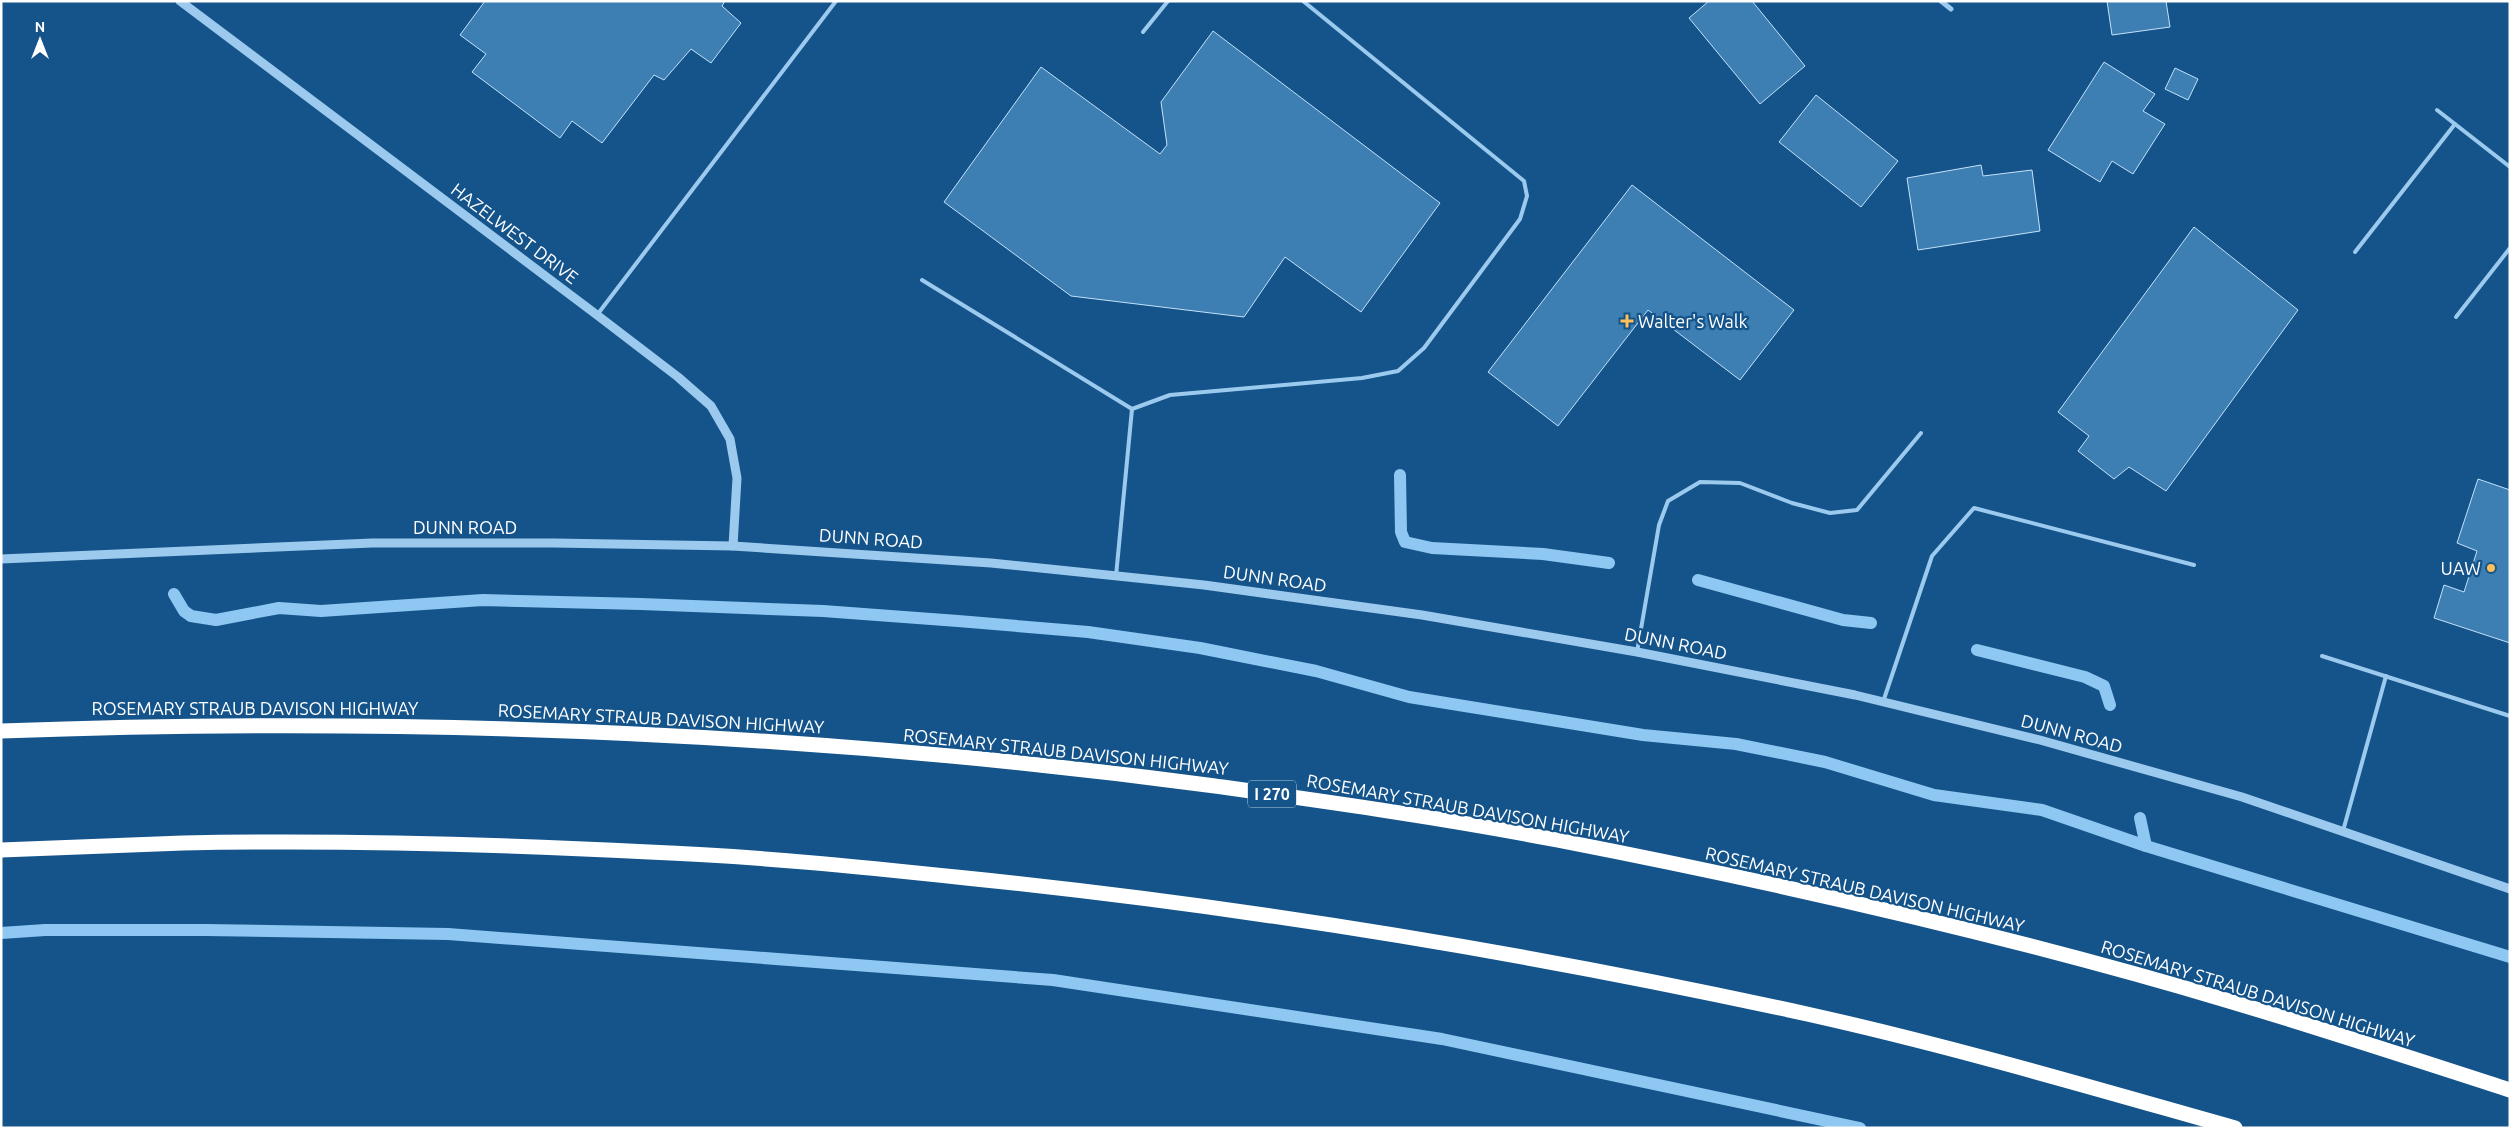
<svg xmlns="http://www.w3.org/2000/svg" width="2511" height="1129" font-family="Ubuntu,sans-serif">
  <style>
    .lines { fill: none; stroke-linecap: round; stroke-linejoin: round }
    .stream { stroke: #8ec7f2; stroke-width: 12 }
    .building { fill: #3d7eb3; stroke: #c3e2fb }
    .service { stroke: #9ccaef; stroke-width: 4 }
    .minor { stroke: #9ccaef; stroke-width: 5 }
    .tertiary { stroke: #9ccaef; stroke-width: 9 }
    .motorway { stroke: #fff; stroke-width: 15 }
    .poi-dot { fill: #ffbf5b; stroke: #15548a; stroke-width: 2 }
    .labels { text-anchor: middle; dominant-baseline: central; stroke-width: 4.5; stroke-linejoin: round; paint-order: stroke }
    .shield { fill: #15548a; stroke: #b9ccdc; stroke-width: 1 }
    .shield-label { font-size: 16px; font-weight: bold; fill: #fff }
    .street-label { font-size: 18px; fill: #fff; stroke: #15548a }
    .poi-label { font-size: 18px; fill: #fff; stroke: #15548a; text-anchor: start }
  </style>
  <rect width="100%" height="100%" fill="#15548a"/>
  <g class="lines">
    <g class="stream">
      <path d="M1400 475 1401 532 1405 542 1432 548 1543 554 1609 563"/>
      <path d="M1698 580 1843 620 1871 623"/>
      <path d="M174 594 184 611 191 616 216 620 279 608 321 611 483 600 641 604 823 611 958 621 1088 632 1200 648 1316 671 1409 697 1643 735 1736 744 1825 762 1934 795 2042 810 2146 846 2510 957"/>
      <path d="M1977 650 2085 677 2104 686 2110 705"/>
      <path d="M2140 818 2146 846"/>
      <path d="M1 933 45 930H206L448 934 1053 980 1442 1039 1860 1128"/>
    </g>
  </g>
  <g class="building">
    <path d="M485 1H725L722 6 741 23 711 63 691 49 664 80 654 75 602 143 572 121 560 138 472 72 486 54 460 35Z"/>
    <path d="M1709 1H1752L1805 66 1760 104 1689 18Z"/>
    <path d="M2107 1H2166L2170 27 2112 35Z"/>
    <path d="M1213 31 1440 203 1361 312 1285 257 1244 317 1071 296 944 202 1041 67 1160 154 1167 145 1161 102Z"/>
    <path d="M2104 62 2155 94 2143 111 2165 124 2133 174 2112 161 2100 182 2048 150Z"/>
    <path d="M2175 68 2198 79 2188 100 2165 89Z"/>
    <path d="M1816 95 1898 161 1861 207 1779 142Z"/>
    <path d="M1981 165 1983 176 2032 170 2040 231 1918 250 1907 178Z"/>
    <path d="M1632 185 1794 310 1740 380 1648 310 1558 426 1488 372Z"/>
    <path d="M2194 227 2298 310 2166 491 2129 467 2114 479 2078 451 2089 436 2058 412Z"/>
    <path d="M2478 479 2510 490V643L2434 618 2444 585 2464 592 2477 551 2457 543Z"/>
  </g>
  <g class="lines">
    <g class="service">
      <path d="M1143 32 1168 1"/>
      <path d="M2437 110 2510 167"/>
      <path d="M2355 252 2455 124"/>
      <path d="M922 280 1132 409"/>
      <path d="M597 315 836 1"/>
      <path d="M2456 317 2510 248"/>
      <path d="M1116 576 1132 409 1170 395 1362 378 1398 371 1424 348 1520 219 1527 196 1524 181 1303 1"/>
      <path d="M1637 652 1659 525 1668 501 1700 482 1740 483 1792 503 1830 513 1857 510 1921 433"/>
      <path d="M2322 656 2510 716"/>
      <path d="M1883 702 1932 556 1974 508 2194 565"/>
      <path d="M2343 831 2386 676"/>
    </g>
    <path class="minor" d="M1941 1 1951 9"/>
    <g class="tertiary">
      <path d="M180 1 597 315 678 377 711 406 730 439 737 478 733 546"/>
      <path d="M1 559 372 543H554L733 546 991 563 1204 585 1422 615 1637 652 1855 695 2040 740 2242 797 2510 889"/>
    </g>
    <g class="motorway">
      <path d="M1 731C407 716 812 732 1215 786 1329 802 1444 818 1557 840 1783 884 2008 935 2229 1001 2323 1029 2417 1060 2510 1090"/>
      <path d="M1 850C62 848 122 845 183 843 338 840 494 844 649 852 754 856 861 867 966 878 1249 907 1529 953 1807 1014 1951 1046 2093 1088 2235 1128"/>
    </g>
  </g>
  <g class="poi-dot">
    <path d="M1624.5 313.5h5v5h5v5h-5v5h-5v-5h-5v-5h5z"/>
    <circle cx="2491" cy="568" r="5"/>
  </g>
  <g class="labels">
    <rect class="shield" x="1248" y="780.5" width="48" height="27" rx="4"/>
    <g class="shield-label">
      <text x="1272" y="794">I 270</text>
    </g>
    <g class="street-label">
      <text transform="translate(515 233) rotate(37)">HAZELWEST DRIVE</text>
      <text x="465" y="527">DUNN ROAD</text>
      <text transform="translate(871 538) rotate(4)">DUNN ROAD</text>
      <text transform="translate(1275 578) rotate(8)">DUNN ROAD</text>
      <text transform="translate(1676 643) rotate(11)">DUNN ROAD</text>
      <text x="255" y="708">ROSEMARY STRAUB DAVISON HIGHWAY</text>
      <text transform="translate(661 718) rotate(3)">ROSEMARY STRAUB DAVISON HIGHWAY</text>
      <text transform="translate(2072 733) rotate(15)">DUNN ROAD</text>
      <text transform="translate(1066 751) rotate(6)">ROSEMARY STRAUB DAVISON HIGHWAY</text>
      <text transform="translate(1468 808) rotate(10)">ROSEMARY STRAUB DAVISON HIGHWAY</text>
      <text transform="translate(1865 889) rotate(13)">ROSEMARY STRAUB DAVISON HIGHWAY</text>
      <text transform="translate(2258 993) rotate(17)">ROSEMARY STRAUB DAVISON HIGHWAY</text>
    </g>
    <g class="poi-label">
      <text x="1638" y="321">Walter's Walk</text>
      <text x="2481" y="568" text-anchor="end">UAW</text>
    </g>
  </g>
  <rect width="2511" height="1129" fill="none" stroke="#ffffff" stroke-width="5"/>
  <g transform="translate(40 40)" stroke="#15548a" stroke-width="4" paint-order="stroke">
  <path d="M0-4L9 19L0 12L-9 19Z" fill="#ffffff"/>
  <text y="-8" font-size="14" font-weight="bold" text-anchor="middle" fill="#ffffff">N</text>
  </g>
</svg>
